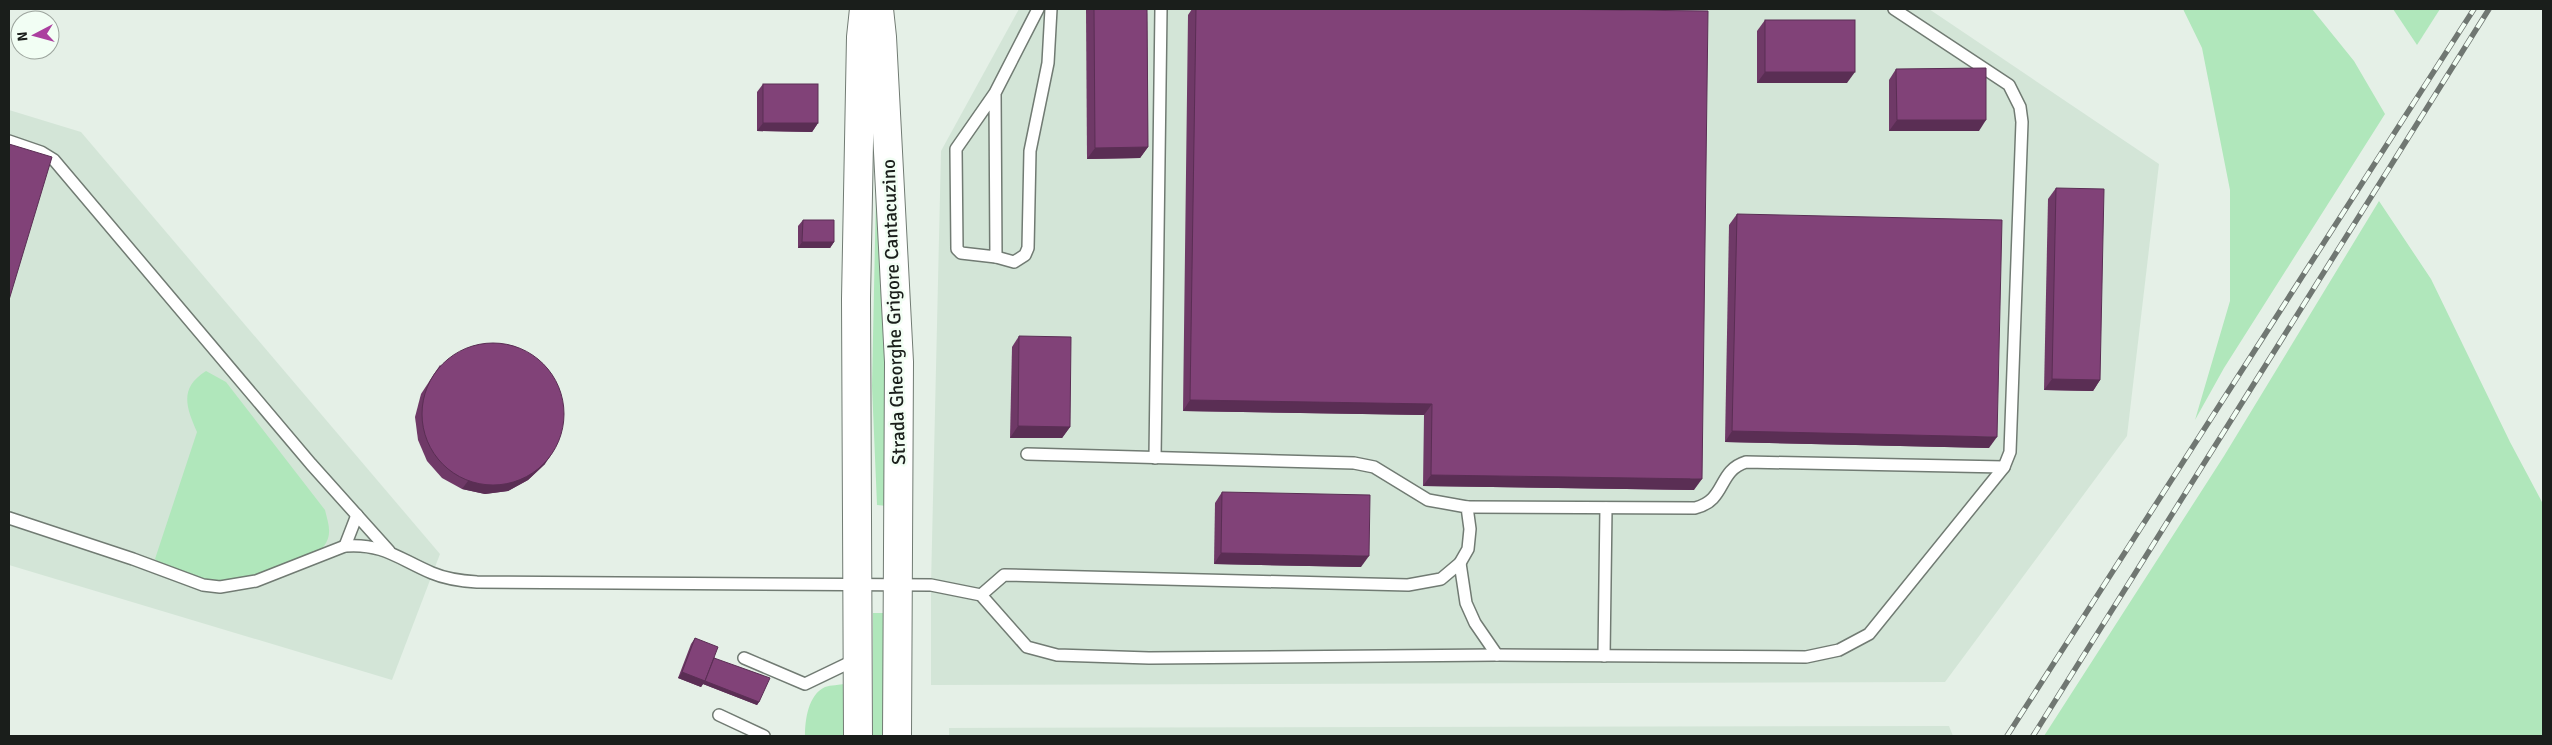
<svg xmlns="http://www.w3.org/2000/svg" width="2552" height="745" font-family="Signika,sans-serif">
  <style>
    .built { fill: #d3e5d7 }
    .green { fill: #b0e7bb }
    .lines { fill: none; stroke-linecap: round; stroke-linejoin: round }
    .service-casing { stroke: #717b73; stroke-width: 14 }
    .secondary-casing { stroke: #717b73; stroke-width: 30 }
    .service { stroke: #fff; stroke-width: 11 }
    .secondary { stroke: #fff; stroke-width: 28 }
    .rail-casing { stroke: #707772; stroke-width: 5.5 }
    .rail { stroke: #f2fef4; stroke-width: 4; stroke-dasharray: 11; stroke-linecap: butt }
    .wall { fill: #6f3967 }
    .shaded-wall { fill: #5a2e54 }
    .building { fill: #814278; stroke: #5a2e54 }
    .labels { text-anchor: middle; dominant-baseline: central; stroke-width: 5; stroke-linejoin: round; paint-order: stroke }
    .street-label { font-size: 19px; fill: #1a1e1b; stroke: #f2fef4 }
  </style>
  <rect width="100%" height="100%" fill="#e5f0e7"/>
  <g class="built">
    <path d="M1019 9H1929L2159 164 2127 436 1945 682 931 685V585L941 151Z"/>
    <path d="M9 110 81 132 440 554 392 680 9 565Z"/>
    <path d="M1949 726 1953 736H949V728Z"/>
  </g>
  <g class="green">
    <path d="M2183 9H2312L2354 61 2385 114 2224 368 2195 420 2230 301V190L2202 48Z"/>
    <path d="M2393 9H2440L2417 45Z"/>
    <path d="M877 144 891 390 887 506 877 505 872 386Z"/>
    <path d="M2379 201 2431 279 2510 442 2543 504V736H2044L2224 456Z"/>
    <path d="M206 371 226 382 325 510C328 523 333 534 324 546 311 564 227 585 205 580 189 576 173 568 158 562L155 559 197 432C186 407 179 388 206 371Z"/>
    <path d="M873 613H890L889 736H873Z"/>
    <path d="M845 684 844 736H805C805 720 808 695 825 687 831 685 839 685 845 684Z"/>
  </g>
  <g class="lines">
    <g class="service-casing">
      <g id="service">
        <path d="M995 93 996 257 961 253 957 249 956 149 995 93 1038 9"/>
        <path d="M9 141 41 152 54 160 311 464 389 551"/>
        <path d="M996 257 1014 262 1025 255 1028 248 1030 151 1048 63 1051 9"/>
        <path d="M1155 458 1161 9"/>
        <path d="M1467 507 1695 508C1727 500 1717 471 1746 462L2004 467"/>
        <path d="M9 518 133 559 203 585 220 587 256 581 345 546C383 543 399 559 432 573 446 579 461 581 477 582L931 585 981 595 1027 647 1057 655 1149 658 1497 655 1806 657 1839 650 1869 634 2004 467 2010 452 2022 122 2020 107 2009 85 1894 9"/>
        <path d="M345 546 357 515"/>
        <path d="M1460 563 1466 603 1475 623 1497 655"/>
        <path d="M981 595 1004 575 1408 585 1441 579 1460 563 1468 549 1470 529 1467 507 1428 500 1374 467 1354 463 1027 454"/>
        <path d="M1604 656 1606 508"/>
        <path d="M744 658 805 684 857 659"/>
        <path d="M719 715 764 736"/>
      </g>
    </g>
    <g class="secondary-casing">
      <g id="secondary">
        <path d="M879 9 882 37 899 362 897 736"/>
        <path d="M858 736 856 299 861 37 864 9"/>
      </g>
    </g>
    <use href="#service" class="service"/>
    <use href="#secondary" class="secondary"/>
    <g class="rail-casing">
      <g id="rail">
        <path d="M2007 736 2474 9"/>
        <path d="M2033 736 2489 9"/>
      </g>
    </g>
    <use href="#rail" class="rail"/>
  </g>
  <g class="wall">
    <path d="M1086 9H1147L1148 147 1140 158 1087 159Z"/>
    <path d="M1192 9H1534L1694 490 1423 486 1424 415 1183 411 1188 15Z"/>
    <path d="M1765 20 1847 83H1757V31Z"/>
    <path d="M1896 69 1979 131H1889V80Z"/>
    <path d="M763 84 818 123 812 132 757 131V92Z"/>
    <path d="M2056 188 2100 380 2093 391 2044 390 2048 199Z"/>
    <path d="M1737 214 1989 448 1725 442 1729 225Z"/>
    <path d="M803 220 834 242 830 248H798V226Z"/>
    <path d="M1019 336 1070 427 1062 438H1010L1012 347Z"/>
    <path d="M440 365 545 464 528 480 508 491 485 494 462 489 442 478 427 461 418 440 415 417 421 394Z"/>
    <path d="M1222 492 1361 567 1214 564 1215 503Z"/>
    <path d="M695 638 759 702 757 705 703 684 701 687 678 678 691 644Z"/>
  </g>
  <g class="shaded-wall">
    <path d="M1765 72H1855L1847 83H1757Z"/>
    <path d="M1897 120H1986L1979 131H1889Z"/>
    <path d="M763 123H818L812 132 757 131Z"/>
    <path d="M1148 147 1140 158 1087 159 1095 148Z"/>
    <path d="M802 242H834L830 248H798Z"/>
    <path d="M2052 379 2100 380 2093 391 2044 390Z"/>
    <path d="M1190 400 1432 404 1424 415 1183 411Z"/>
    <path d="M1018 426 1070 427 1062 438H1010Z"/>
    <path d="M1732 431 1997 437 1989 448 1725 442Z"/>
    <path d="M551 455 545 464 528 480 508 491 485 494 462 489 468 481Z"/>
    <path d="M1431 475 1702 479 1694 490 1423 486Z"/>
    <path d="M1221 553 1369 556 1361 567 1214 564Z"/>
    <path d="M682 672 759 702 757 705 703 684 701 687 678 678Z"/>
  </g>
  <g class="building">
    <path d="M1094 9H1147L1148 147 1095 148Z"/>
    <path d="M1196 9H1534L1708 11 1702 479 1431 475 1432 404 1190 400Z"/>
    <rect x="1765" y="20" width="90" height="52"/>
    <path d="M1986 68V120H1897L1896 69Z"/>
    <rect x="763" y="84" width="55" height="39"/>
    <path d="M9 144 52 157 9 300Z"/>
    <path d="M2056 188 2104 189 2100 380 2052 379Z"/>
    <path d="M1737 214 2002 220 1997 437 1732 431Z"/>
    <path d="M803 220H834V242H802Z"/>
    <path d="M1019 336 1071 337 1070 427 1018 426Z"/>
    <circle cx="493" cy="414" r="71"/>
    <path d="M1222 492 1370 495 1369 556 1221 553Z"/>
    <path d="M695 638 718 647 705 681 682 672Z"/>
    <path d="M714 658 770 678 759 702 705 681Z"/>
  </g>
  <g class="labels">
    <g class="street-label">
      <text transform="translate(894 312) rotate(-92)">Strada Gheorghe Grigore Cantacuzino</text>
    </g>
  </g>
  <rect width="2552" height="745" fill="none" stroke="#1a1e1b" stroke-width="20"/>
  <g transform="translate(35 35) rotate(264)"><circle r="24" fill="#f2fef4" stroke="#9ca49d"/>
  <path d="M0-4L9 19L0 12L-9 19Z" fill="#ab3f9f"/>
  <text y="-8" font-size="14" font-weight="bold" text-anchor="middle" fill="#1a1e1b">N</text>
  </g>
</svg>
